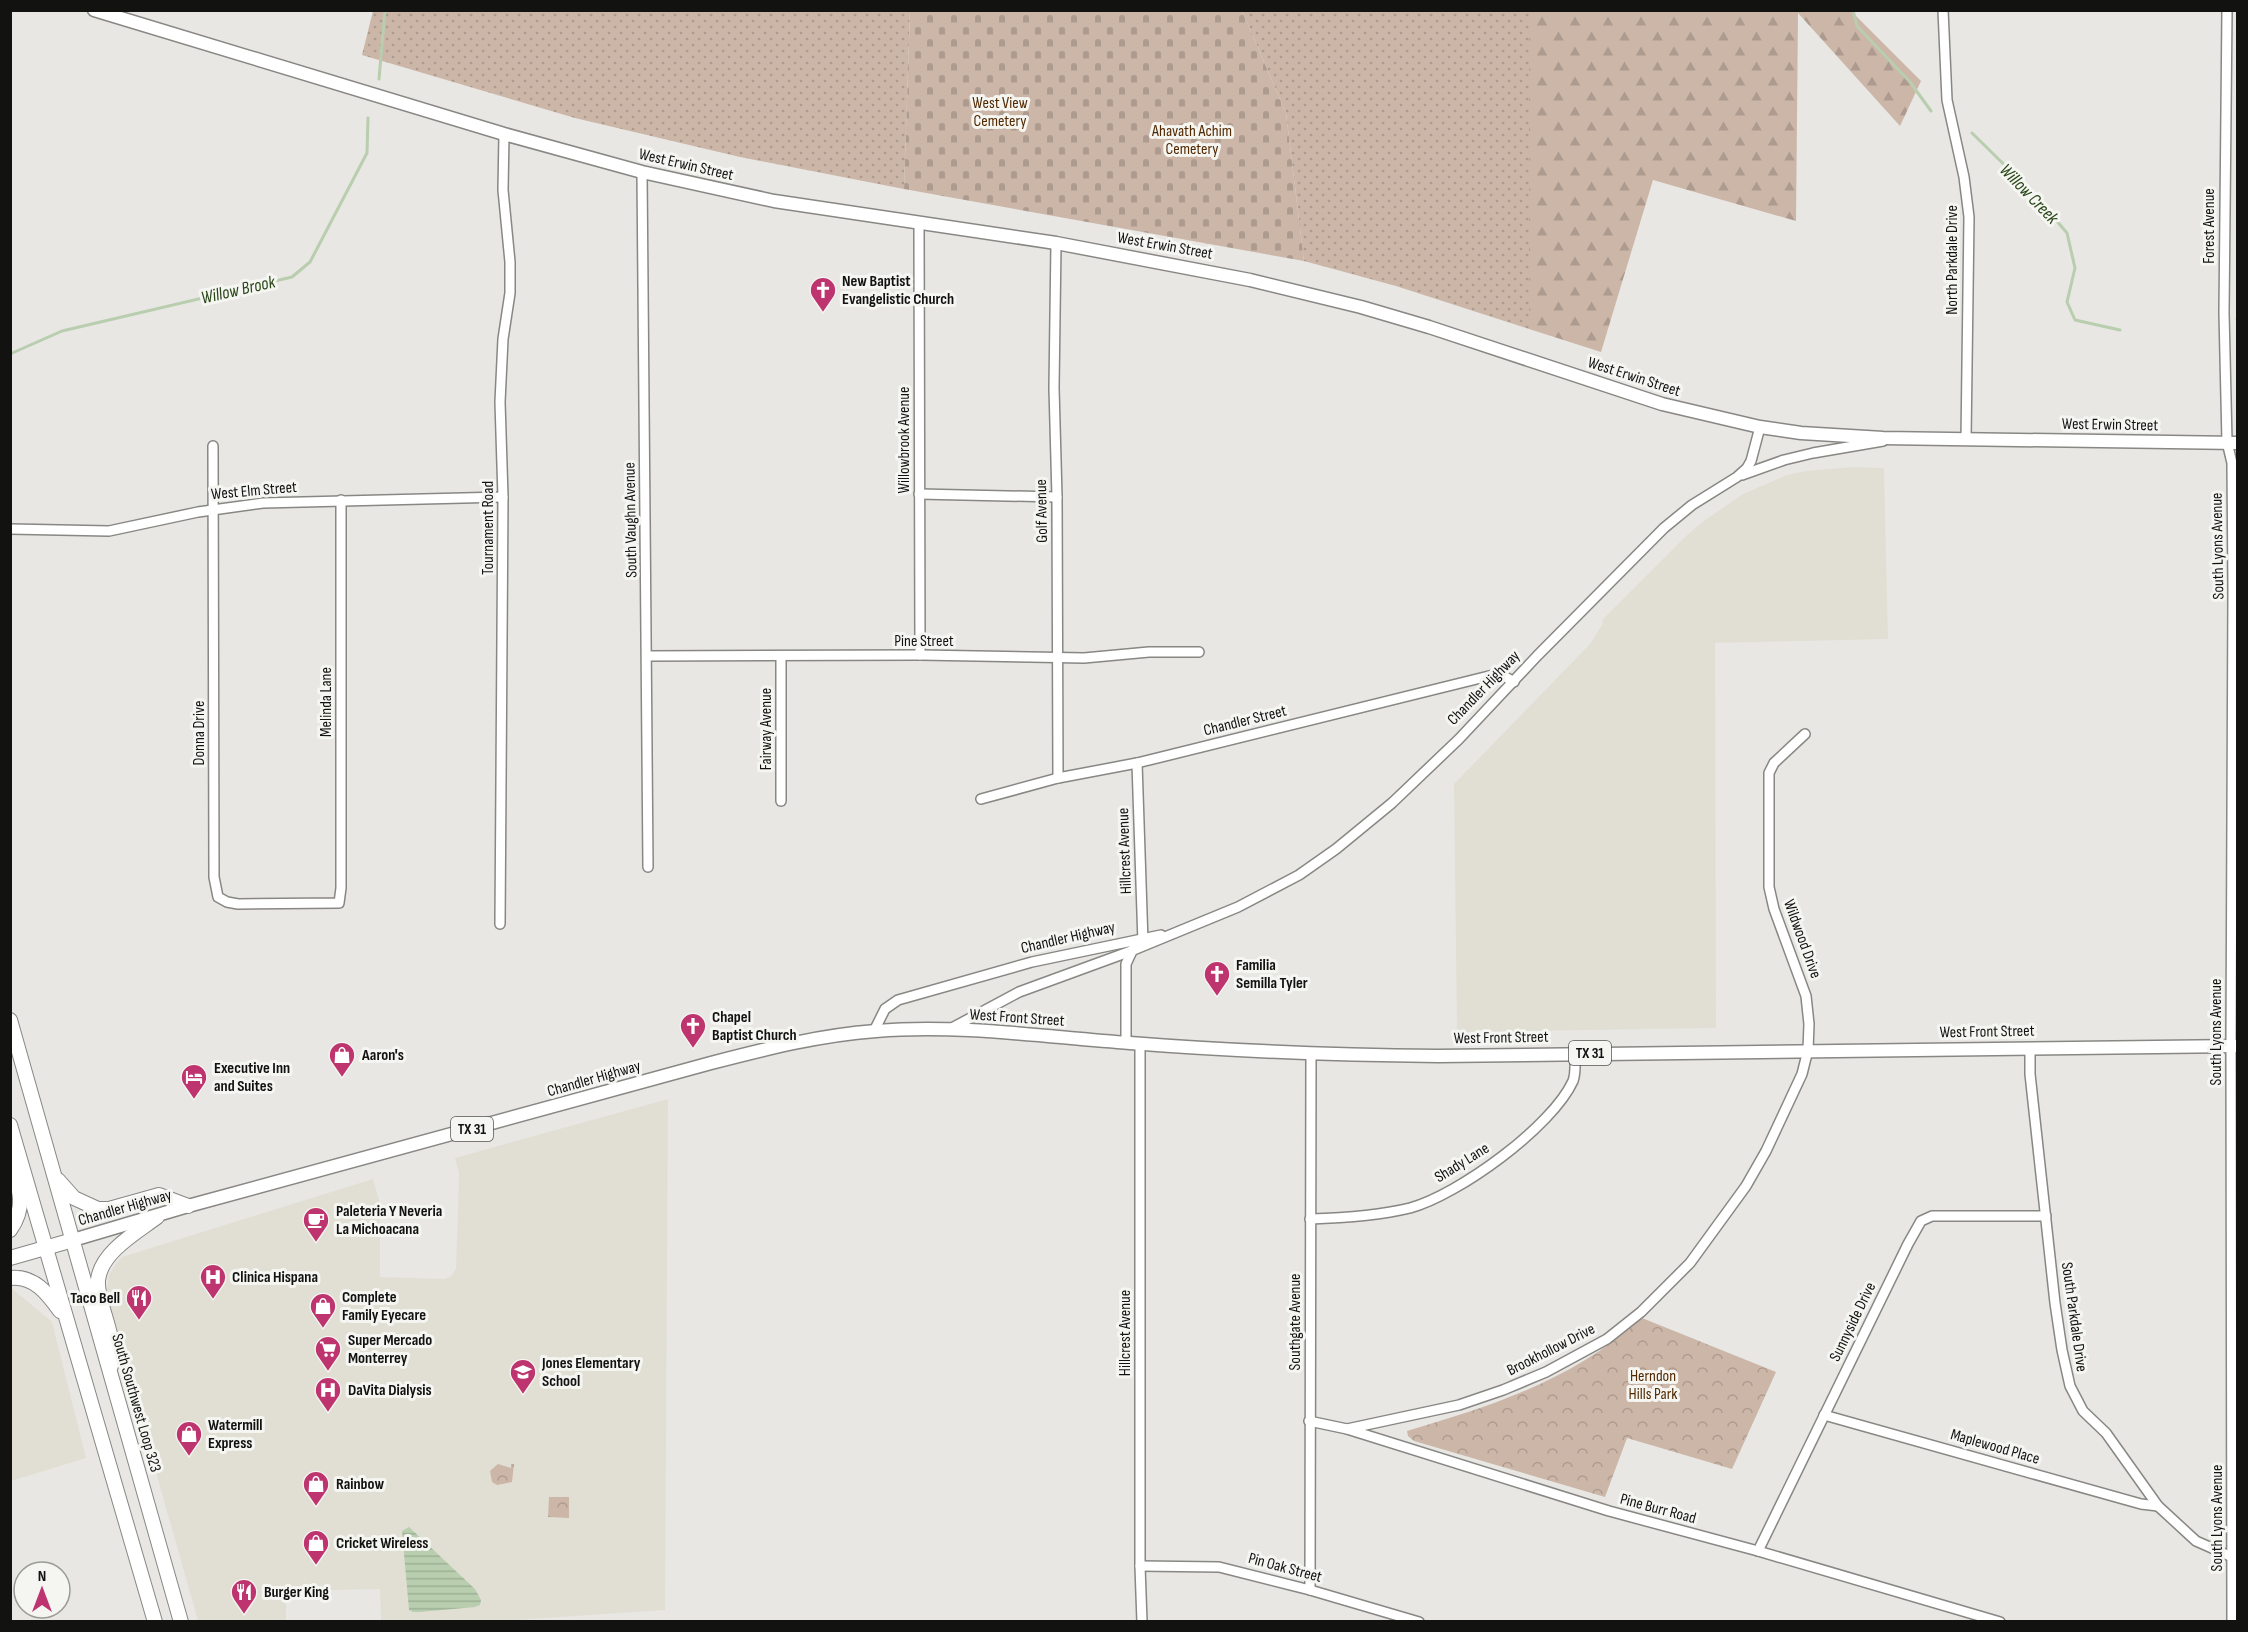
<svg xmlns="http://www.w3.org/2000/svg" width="2248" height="1632" font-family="'Sofia Sans Condensed',sans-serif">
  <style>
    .built { fill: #e1dfd4 }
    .grass { fill: url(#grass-dots) }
    .forest { fill: url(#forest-firs) }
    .cemetery { fill: url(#cemetery-stones) }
    .park { fill: url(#park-crowns) }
    .water { fill: url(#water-rules) }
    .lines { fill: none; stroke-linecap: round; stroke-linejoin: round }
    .stream { stroke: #b8ceae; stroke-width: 3 }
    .minor-casing { stroke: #888784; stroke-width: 12 }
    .major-casing { stroke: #888784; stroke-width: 15 }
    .highway-casing { stroke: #888784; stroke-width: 16 }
    .minor { stroke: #fff; stroke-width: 9 }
    .major { stroke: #fff; stroke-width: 12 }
    .highway { stroke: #fff; stroke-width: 14 }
    .labels { text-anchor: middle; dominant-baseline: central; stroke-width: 6; stroke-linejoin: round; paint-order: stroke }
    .shield { fill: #f5f5f1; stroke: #565654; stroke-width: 1.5 }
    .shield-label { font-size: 15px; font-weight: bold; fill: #121211 }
    .park-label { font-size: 16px; fill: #522800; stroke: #f5f5f1 }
    .street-label { font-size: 16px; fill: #121211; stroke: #f5f5f1 }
    .poi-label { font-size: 16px; font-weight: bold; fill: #121211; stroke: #f5f5f1; text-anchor: start }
    .water-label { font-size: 18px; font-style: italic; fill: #294618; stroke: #f5f5f1 }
  </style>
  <defs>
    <pattern id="grass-dots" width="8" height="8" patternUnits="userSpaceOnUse" patternTransform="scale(1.5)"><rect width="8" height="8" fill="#ccb6a7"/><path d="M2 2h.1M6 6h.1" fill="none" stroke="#ae9b8f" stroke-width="1.8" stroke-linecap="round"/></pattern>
    <pattern id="forest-firs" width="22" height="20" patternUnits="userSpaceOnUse" patternTransform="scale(1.5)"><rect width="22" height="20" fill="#ccb6a7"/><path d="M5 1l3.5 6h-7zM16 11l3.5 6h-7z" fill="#ae9b8f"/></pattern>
    <pattern id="cemetery-stones" width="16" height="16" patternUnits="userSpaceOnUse" patternTransform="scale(1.5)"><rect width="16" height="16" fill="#ccb6a7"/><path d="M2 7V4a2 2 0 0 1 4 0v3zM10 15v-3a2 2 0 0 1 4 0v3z" fill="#ae9b8f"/></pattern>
    <pattern id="park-crowns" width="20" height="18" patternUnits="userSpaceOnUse" patternTransform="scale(1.5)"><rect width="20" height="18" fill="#ccb6a7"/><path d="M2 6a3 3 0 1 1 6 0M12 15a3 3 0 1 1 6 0" fill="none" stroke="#ae9b8f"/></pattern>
    <pattern id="water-rules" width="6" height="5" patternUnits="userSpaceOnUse" patternTransform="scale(1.5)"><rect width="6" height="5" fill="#b8ceae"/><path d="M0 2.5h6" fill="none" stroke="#9db095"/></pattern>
  </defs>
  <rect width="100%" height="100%" fill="#e8e7e4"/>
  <g class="built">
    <path d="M1853 467 1884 468 1888 639 1715 643 1716 1028 1457 1032 1454 784 1590 644 1602 625 1603 619 1685 537 1701 523 1743 494 1787 475 1806 471Z"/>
    <path d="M668 1099 665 1610 500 1621H381L380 1589 286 1591V1621H198L106 1296 109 1275 115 1265 122 1257 373 1179 380 1204V1277L445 1279 451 1276 456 1269 459 1174 455 1158Z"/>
    <path d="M10 1287 52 1322 86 1458 11 1481Z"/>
  </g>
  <g class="grass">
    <path d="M373 11H910L904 189 740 157 575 118 362 55Z"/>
    <path d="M1242 11H1529V329L1396 286 1304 261 1286 113Z"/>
  </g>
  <path class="forest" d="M1529 11H1851L1921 81 1900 126 1798 13 1796 221 1653 180 1601 352 1529 329Z"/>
  <path class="cemetery" d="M910 11H1242L1286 113 1304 261 904 189Z"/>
  <g class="park">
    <path d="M1642 1318 1776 1372 1732 1469 1627 1438 1605 1497 1414 1441 1408 1436 1407 1431C1495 1405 1572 1380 1642 1318Z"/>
    <path d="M498 1464 511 1468V1464H514L512 1482 497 1485 492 1482 490 1471Z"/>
    <path d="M549 1497H569V1518L548 1517Z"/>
  </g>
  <path class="water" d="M409 1527 475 1589 481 1600 480 1605 475 1607 420 1612H413L409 1610 402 1531Z"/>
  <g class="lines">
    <g class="stream">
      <path d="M1853 10 1857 26 1910 82 1931 111"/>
      <path d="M379 79 385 10"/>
      <path d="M1972 133 2033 193 2067 233 2075 268 2067 302 2075 320 2120 330"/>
      <path d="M2237 319 2238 318"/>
      <path d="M10 354 62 331 292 277 310 262 367 153 368 118"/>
    </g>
    <g class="minor-casing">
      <g id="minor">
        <path d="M1943 10 1947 100 1964 177 1969 217 1966 440"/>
        <path d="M2227 10 2224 313 2227 442 2232 463 2233 589 2231 1046 2232 1622"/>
        <path d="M642 172 648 867"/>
        <path d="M919 224 920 655"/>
        <path d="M1056 243 1054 388 1057 497 1058 778"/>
        <path d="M213 446 214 877 218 897 227 902 238 904 339 903 341 888V500"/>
        <path d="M1742 475 1784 460 1813 453 1883 441"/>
        <path d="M919 494 1057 497"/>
        <path d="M10 529 109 531 198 512 263 503 503 497"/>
        <path d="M648 656 920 655 1084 658 1149 652H1199"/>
        <path d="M781 657V801"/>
        <path d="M1137 763 1143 943"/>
        <path d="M981 799 1058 778 1137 763 1493 675H1502L1514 682"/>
        <path d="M500 924 503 497 500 402 503 339 510 293V262L503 190 504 134"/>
        <path d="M950 1029 1019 992 1131 951 1238 907 1299 875 1336 849 1392 803 1459 739 1538 655 1664 528 1692 505 1737 477 1747 468 1751 461 1760 427"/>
        <path d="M874 1031 885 1009 898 1000 1032 962 1161 935"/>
        <path d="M1126 1043V964L1133 949"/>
        <path d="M1140 1044V1566L1142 1622"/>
        <path d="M2030 1049V1074L2055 1303 2062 1350 2070 1386 2083 1411 2106 1433 2158 1506 2196 1541 2232 1557"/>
        <path d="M1310 1219C1344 1218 1377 1216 1410 1208 1458 1195 1552 1127 1573 1081 1576 1073 1575 1062 1575 1053"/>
        <path d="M1824 1415 2141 1504 2158 1506"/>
        <path d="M1309 1421 1347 1429 1609 1511 1758 1551 2000 1622"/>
        <path d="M1347 1429 1459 1405 1503 1390 1546 1372 1607 1339 1641 1312 1690 1263 1746 1186 1766 1151 1802 1074 1808 1050 1809 1024 1806 996 1774 909 1769 887V773L1774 763 1805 734"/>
        <path d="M1758 1551 1908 1244 1921 1221 1932 1216H2046"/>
        <path d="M1140 1566 1219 1567 1310 1590 1419 1622"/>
        <path d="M1310 1590 1311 1054"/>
      </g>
    </g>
    <g class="major-casing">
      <g id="major">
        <path d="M94 10 504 134 642 172 774 201 1056 243 1250 280 1361 307 1429 327 1662 404 1760 427 1801 433 1883 438 2238 443"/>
        <path d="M73 1240 188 1206 711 1063C765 1049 820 1035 876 1031 960 1024 1045 1037 1130 1043 1232 1051 1335 1055 1438 1056L2238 1046"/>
      </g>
    </g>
    <g class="highway-casing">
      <g id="highway">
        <path d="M10 1020 181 1622"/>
        <path d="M10 1125 155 1622"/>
        <path d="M10 1160C18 1186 28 1205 10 1230"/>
        <path d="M58 1180 74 1198 98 1209H109L159 1195 188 1206"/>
        <path d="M10 1258 73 1240"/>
        <path d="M10 1278C34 1275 48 1294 60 1311"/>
        <path d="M111 1366C114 1345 111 1336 105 1316 102 1305 97 1292 98 1280 101 1252 137 1232 157 1217"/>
      </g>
    </g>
    <use href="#minor" class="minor"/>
    <use href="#major" class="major"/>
    <use href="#highway" class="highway"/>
  </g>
  <defs>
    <g id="church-pin" transform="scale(1.35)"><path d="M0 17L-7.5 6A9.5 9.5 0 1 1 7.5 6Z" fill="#be346e" stroke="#f5f5f1"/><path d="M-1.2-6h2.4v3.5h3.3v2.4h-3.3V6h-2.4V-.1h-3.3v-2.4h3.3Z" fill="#fff"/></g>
    <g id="shop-pin" transform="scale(1.35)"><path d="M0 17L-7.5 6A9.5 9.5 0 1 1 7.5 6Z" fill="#be346e" stroke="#f5f5f1"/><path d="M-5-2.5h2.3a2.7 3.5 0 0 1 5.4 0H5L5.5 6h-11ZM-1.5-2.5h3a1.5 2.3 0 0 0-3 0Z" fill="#fff"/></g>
    <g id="hotel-pin" transform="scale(1.35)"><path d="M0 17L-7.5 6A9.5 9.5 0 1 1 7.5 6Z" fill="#be346e" stroke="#f5f5f1"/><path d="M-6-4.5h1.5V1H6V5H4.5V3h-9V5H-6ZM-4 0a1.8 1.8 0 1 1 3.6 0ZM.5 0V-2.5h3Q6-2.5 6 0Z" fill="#fff"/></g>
    <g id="cafe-pin" transform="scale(1.35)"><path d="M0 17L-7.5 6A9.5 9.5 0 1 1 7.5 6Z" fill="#be346e" stroke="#f5f5f1"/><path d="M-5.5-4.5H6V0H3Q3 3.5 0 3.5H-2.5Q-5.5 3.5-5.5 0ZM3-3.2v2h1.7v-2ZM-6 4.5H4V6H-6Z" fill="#fff"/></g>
    <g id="hospital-pin" transform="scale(1.35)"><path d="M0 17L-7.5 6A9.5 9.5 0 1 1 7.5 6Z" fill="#be346e" stroke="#f5f5f1"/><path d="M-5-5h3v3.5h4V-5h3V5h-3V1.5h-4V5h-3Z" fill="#fff"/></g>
    <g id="restaurant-pin" transform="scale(1.35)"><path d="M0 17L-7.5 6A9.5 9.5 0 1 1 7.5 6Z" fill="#be346e" stroke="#f5f5f1"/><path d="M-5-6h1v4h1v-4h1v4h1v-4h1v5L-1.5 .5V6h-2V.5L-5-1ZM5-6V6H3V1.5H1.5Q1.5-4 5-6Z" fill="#fff"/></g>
    <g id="supermarket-pin" transform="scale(1.35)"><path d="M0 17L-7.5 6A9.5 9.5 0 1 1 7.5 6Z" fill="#be346e" stroke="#f5f5f1"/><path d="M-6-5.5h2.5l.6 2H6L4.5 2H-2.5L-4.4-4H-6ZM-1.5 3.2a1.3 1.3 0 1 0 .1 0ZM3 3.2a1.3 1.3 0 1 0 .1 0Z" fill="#fff"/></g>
    <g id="school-pin" transform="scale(1.35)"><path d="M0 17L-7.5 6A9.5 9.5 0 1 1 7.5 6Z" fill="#be346e" stroke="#f5f5f1"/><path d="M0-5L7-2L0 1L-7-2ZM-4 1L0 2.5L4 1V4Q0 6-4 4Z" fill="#fff"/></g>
  </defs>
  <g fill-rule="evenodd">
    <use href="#church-pin" x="823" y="290"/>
    <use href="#church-pin" x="1217" y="974"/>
    <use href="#church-pin" x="693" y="1026"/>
    <use href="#shop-pin" x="342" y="1055"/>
    <use href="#hotel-pin" x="194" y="1077"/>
    <use href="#cafe-pin" x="316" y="1220"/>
    <use href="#hospital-pin" x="213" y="1277"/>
    <use href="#restaurant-pin" x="139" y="1298"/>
    <use href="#shop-pin" x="323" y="1306"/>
    <use href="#supermarket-pin" x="328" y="1349"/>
    <use href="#school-pin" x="523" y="1372"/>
    <use href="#hospital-pin" x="328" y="1390"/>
    <use href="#shop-pin" x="189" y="1434"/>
    <use href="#shop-pin" x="316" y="1484"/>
    <use href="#shop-pin" x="316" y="1543"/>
    <use href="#restaurant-pin" x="244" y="1592"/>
  </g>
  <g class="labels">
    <g class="shield">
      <rect x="1569" y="1041" width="42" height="24" rx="4.5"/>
      <rect x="451" y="1117" width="42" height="24" rx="4.5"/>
    </g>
    <g class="shield-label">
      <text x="1590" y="1053">TX 31</text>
      <text x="472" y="1129">TX 31</text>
    </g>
    <g class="park-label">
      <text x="1000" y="103">West View<tspan x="1000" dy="18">Cemetery</tspan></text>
      <text x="1192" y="131">Ahavath Achim<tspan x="1192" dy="18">Cemetery</tspan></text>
      <text x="1653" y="1376">Herndon<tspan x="1653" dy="18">Hills Park</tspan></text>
    </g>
    <g class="street-label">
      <text transform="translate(686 165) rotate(13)">West Erwin Street</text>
      <text transform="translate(2209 226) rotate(-90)">Forest Avenue</text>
      <text transform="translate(1165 246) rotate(10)">West Erwin Street</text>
      <text transform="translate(1952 260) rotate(-90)">North Parkdale Drive</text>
      <text transform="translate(1634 377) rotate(18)">West Erwin Street</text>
      <text transform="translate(2110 425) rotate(1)">West Erwin Street</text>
      <text transform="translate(904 440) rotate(-90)">Willowbrook Avenue</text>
      <text transform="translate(254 491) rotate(-5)">West Elm Street</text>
      <text transform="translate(1042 511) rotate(-91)">Golf Avenue</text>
      <text transform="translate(631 520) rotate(-91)">South Vaughn Avenue</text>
      <text transform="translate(488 528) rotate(-90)">Tournament Road</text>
      <text transform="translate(2218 546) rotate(-91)">South Lyons Avenue</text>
      <text x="924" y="641">Pine Street</text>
      <text transform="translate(1484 688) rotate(-46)">Chandler Highway</text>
      <text transform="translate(326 702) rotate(-90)">Melinda Lane</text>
      <text transform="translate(1245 721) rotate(-14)">Chandler Street</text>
      <text transform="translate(766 729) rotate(-90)">Fairway Avenue</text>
      <text transform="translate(199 733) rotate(-90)">Donna Drive</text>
      <text transform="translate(1125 851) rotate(-92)">Hillcrest Avenue</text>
      <text transform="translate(1068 938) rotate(-13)">Chandler Highway</text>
      <text transform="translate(1802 939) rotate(70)">Wildwood Drive</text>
      <text transform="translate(1017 1018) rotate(4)">West Front Street</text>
      <text transform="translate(1987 1032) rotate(-1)">West Front Street</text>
      <text transform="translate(2216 1032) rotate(-90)">South Lyons Avenue</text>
      <text transform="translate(1501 1038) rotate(-1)">West Front Street</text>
      <text transform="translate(594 1079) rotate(-16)">Chandler Highway</text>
      <text transform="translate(1462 1163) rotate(-32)">Shady Lane</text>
      <text transform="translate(125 1208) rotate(-16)">Chandler Highway</text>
      <text transform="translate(2074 1317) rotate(82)">South Parkdale Drive</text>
      <text transform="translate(1295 1322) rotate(-90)">Southgate Avenue</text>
      <text transform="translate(1853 1322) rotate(-64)">Sunnyside Drive</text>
      <text transform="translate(1125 1333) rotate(-90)">Hillcrest Avenue</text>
      <text transform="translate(1551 1350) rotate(-27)">Brookhollow Drive</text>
      <text transform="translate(136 1403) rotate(74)">South Southwest Loop 323</text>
      <text transform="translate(1995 1447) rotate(16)">Maplewood Place</text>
      <text transform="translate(1658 1509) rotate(15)">Pine Burr Road</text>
      <text transform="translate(2217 1518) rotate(-90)">South Lyons Avenue</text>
      <text transform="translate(1285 1568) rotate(15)">Pin Oak Street</text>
    </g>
    <g class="poi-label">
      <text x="842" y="281">New Baptist<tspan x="842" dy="18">Evangelistic Church</tspan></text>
      <text x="1236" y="965">Familia<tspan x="1236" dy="18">Semilla Tyler</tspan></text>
      <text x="712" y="1017">Chapel<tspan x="712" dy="18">Baptist Church</tspan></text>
      <text x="362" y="1055">Aaron's</text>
      <text x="214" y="1068">Executive Inn<tspan x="214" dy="18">and Suites</tspan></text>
      <text x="336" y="1211">Paleteria Y Neveria<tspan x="336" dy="18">La Michoacana</tspan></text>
      <text x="232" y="1277">Clinica Hispana</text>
      <text x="342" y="1297">Complete<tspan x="342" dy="18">Family Eyecare</tspan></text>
      <text x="120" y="1298" text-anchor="end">Taco Bell</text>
      <text x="348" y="1340">Super Mercado<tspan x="348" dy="18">Monterrey</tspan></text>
      <text x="542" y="1363">Jones Elementary<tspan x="542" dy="18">School</tspan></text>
      <text x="348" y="1390">DaVita Dialysis</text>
      <text x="208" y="1425">Watermill<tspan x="208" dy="18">Express</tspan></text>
      <text x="336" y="1484">Rainbow</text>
      <text x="336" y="1543">Cricket Wireless</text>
      <text x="264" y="1592">Burger King</text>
    </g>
    <g class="water-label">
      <text transform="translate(2029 194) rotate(46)">Willow Creek</text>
      <text transform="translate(238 290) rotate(-13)">Willow Brook</text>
    </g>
  </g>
  <rect width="2248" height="1632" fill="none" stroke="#121211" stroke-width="24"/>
  <g transform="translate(42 1590)"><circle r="28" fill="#f5f5f1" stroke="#9a9a97" stroke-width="1.5"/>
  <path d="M0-4.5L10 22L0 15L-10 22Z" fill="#be346e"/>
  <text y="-9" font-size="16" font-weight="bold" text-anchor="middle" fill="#121211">N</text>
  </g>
</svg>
